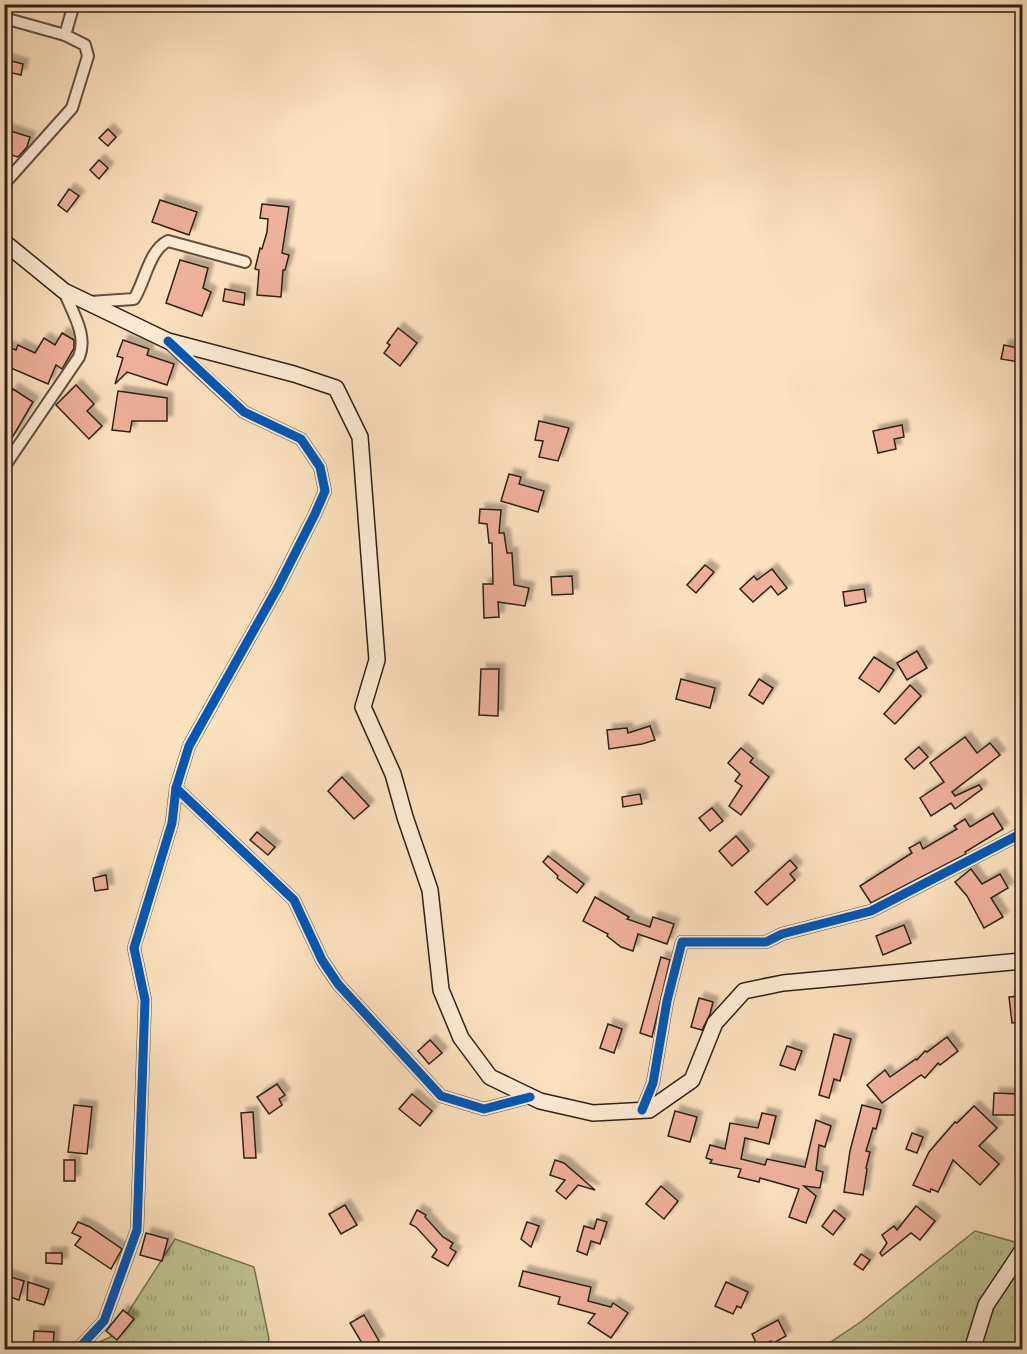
<svg xmlns="http://www.w3.org/2000/svg" width="1027" height="1354" font-family="Cardo,serif">
  <style>
    .grass { fill: url(#grass-tufts); stroke: #767254; stroke-width: 1.5 }
    .building { fill: #f0b19b; stroke: #2c2116; stroke-width: 1.5; filter: url(#shadow) }
    .lines { fill: none; stroke-linecap: round; stroke-linejoin: round }
    .street-casing { stroke: #605140; stroke-width: 14 }
    .secondary-casing { stroke: #2c2116; stroke-width: 18 }
    .street { stroke: #feecd5; stroke-width: 10 }
    .secondary { stroke: #feecd5; stroke-width: 15 }
    .cycleway-casing { stroke: #feecd5; stroke-width: 13 }
    .cycleway { stroke: #0057b8; stroke-width: 9 }
  </style>
  <defs>
    <pattern id="grass-tufts" width="24" height="20" patternUnits="userSpaceOnUse" patternTransform="scale(1.5)"><rect width="24" height="20" fill="#bfc392"/><path d="M3 7l-1-3M5 7V3M7 7l1-3M15 17l-1-3M17 17v-4M19 17l1-3" fill="none" stroke="#a4a77d"/></pattern>
    <filter id="shadow"><feDropShadow dx="5.5" dy="-5.5" stdDeviation="1.5" flood-color="#0004"/></filter>
  </defs>
  <rect width="100%" height="100%" fill="#fde2bf"/>
  <filter id="stains"><feTurbulence type="fractalNoise" baseFrequency=".00333" numOctaves="4"/><feColorMatrix values="0 0 0 0 .2 0 0 0 0 .09 0 0 0 0 .02 0 0 0 .5 -.17"/></filter>
  <radialGradient id="worn" r=".72"><stop offset=".6" stop-color="#630" stop-opacity="0"/><stop offset="1" stop-color="#630" stop-opacity=".3"/></radialGradient>
  <g class="grass">
    <path d="M975 1231 1022 1244V1349L819 1350 862 1321Z"/>
    <path d="M175 1239 254 1267 269 1339 267 1349 81 1350 113 1336Z"/>
  </g>
  <g class="building">
    <path d="M4 59 23 64 21 75 4 71Z"/>
    <path d="M4 129 30 137 27 147 18 157 4 153Z"/>
    <path d="M108 129 116 137 108 146 99 138Z"/>
    <path d="M99 160 108 168 99 179 90 170Z"/>
    <path d="M69 189 79 196 67 212 58 205Z"/>
    <path d="M160 200 197 212 189 235 152 222Z"/>
    <path d="M262 204 289 207 282 253 289 255 285 270H283L281 297 257 295 259 270 255 269 260 248 262 249 267 232 268 219 260 218Z"/>
    <path d="M180 260 208 268 203 288 211 292 202 316 166 303Z"/>
    <path d="M225 289 245 293 244 305 223 301Z"/>
    <path d="M398 328 417 343 400 366 384 353 390 345 387 343Z"/>
    <path d="M62 333 74 340V348L62 369 56 365 48 384 4 365V345L16 350 18 345 35 353 44 338 55 345Z"/>
    <path d="M123 340 149 349 147 355 174 364 167 385 127 372 115 384 123 358 117 356Z"/>
    <path d="M1004 345 1022 349 1019 362 1001 359Z"/>
    <path d="M76 385 94 404 87 411 102 426 89 439 56 405Z"/>
    <path d="M13 389 33 402 12 438 4 434V404Z"/>
    <path d="M118 391 167 398V421H132L130 432 112 430Z"/>
    <path d="M539 421 569 428 558 461 539 457 543 441 535 440Z"/>
    <path d="M902 425 904 437 894 439 896 449 878 453 873 431Z"/>
    <path d="M509 474 521 477 519 484 544 491 538 512 501 501Z"/>
    <path d="M480 509 501 510 499 533H504L507 553H512L514 585 529 588 525 606 498 602 499 617 484 618 483 584H493L492 543H489L487 524 479 523Z"/>
    <path d="M705 565 714 572 696 593 687 585Z"/>
    <path d="M772 569 787 588 778 595 771 586 753 602 740 589 754 576 757 580Z"/>
    <path d="M572 576 573 594 552 595 551 577Z"/>
    <path d="M864 589 866 602 845 606 843 592Z"/>
    <path d="M917 651 927 668 907 680 897 663Z"/>
    <path d="M874 657 894 670 879 692 859 678Z"/>
    <path d="M481 669H499L498 716 479 715Z"/>
    <path d="M681 679 715 688 710 708 676 699Z"/>
    <path d="M759 679 773 688 763 704 749 695Z"/>
    <path d="M910 685 921 696 895 724 884 714Z"/>
    <path d="M650 726 655 740 642 744 609 749 607 730 627 728 628 733Z"/>
    <path d="M965 737 977 753 990 743 1000 755 952 792 955 796 979 785 982 789 955 809 951 803 931 816 920 798 944 782 930 763Z"/>
    <path d="M919 747 928 757 914 769 905 759Z"/>
    <path d="M741 748 753 758 750 762 769 777 741 815 729 806 742 786 735 781 740 774 728 763Z"/>
    <path d="M342 777 369 806 354 819 328 791Z"/>
    <path d="M640 794 642 804 623 807 622 797Z"/>
    <path d="M712 808 723 821 710 831 699 818Z"/>
    <path d="M993 813 1003 829 965 852 966 854 871 903 860 886 912 853 909 848 920 842 923 849 957 829 954 826 965 819 970 827Z"/>
    <path d="M257 832 275 847 268 855 250 840Z"/>
    <path d="M736 836 749 851 732 866 719 851Z"/>
    <path d="M548 856 584 884 577 893 557 878 558 876 543 862Z"/>
    <path d="M790 860 797 868 790 874 795 880 767 905 755 892Z"/>
    <path d="M971 869 982 884 1000 874 1008 888 991 898 1003 917 984 928 967 896 955 882Z"/>
    <path d="M106 875 108 889 95 891 93 878Z"/>
    <path d="M595 897 629 917 627 919 650 927 653 917 674 924 667 944 638 934 633 951 621 947 607 936 608 934 583 921Z"/>
    <path d="M904 925 911 943 883 955 876 936Z"/>
    <path d="M661 957 670 960 652 1037 640 1033Z"/>
    <path d="M1023 996V1022L1012 1023 1009 997Z"/>
    <path d="M699 998 713 1002 710 1014 702 1030 691 1027Z"/>
    <path d="M608 1024 622 1029 614 1053 600 1048Z"/>
    <path d="M834 1034 851 1039 840 1081 834 1079 829 1098 819 1095Z"/>
    <path d="M947 1037 958 1051 940 1065 938 1063 925 1078 921 1075 882 1103 867 1085 885 1070 890 1077 916 1059 917 1060 925 1051 927 1052Z"/>
    <path d="M430 1040 442 1053 429 1064 418 1051Z"/>
    <path d="M787 1046 802 1051 795 1070 780 1065Z"/>
    <path d="M277 1084 285 1095 279 1099 282 1105 269 1114 257 1097Z"/>
    <path d="M994 1093 1020 1094V1115H993Z"/>
    <path d="M412 1094 432 1111 420 1126 399 1109Z"/>
    <path d="M74 1105 92 1107 87 1154 68 1152Z"/>
    <path d="M862 1105 881 1110 876 1129 873 1128 866 1151 870 1152 866 1168 867 1169 863 1195 844 1192 850 1151Z"/>
    <path d="M974 1106 997 1128 979 1146 999 1164 980 1185 953 1160 938 1192 931 1189 930 1192 913 1185 929 1152 955 1122 957 1123Z"/>
    <path d="M675 1111 697 1117 690 1142 668 1136Z"/>
    <path d="M253 1112 256 1158H244L241 1113Z"/>
    <path d="M762 1113 776 1116 769 1144 745 1138 741 1159 765 1165 767 1159 805 1167 816 1120 831 1126 825 1147 819 1145 816 1170 823 1172 820 1188 804 1186 816 1196 806 1223 789 1217 799 1189 760 1178 759 1182 738 1177 741 1169 710 1163 712 1160 706 1158 710 1145 725 1149 730 1123 758 1128Z"/>
    <path d="M912 1133 923 1137 917 1153 906 1149Z"/>
    <rect x="64" y="1160" width="11" height="21"/>
    <path d="M555 1160 564 1163 595 1190 578 1185 566 1199 556 1191 565 1180 550 1175Z"/>
    <path d="M661 1186 678 1201 664 1219 646 1204Z"/>
    <path d="M345 1205 357 1225 341 1234 329 1214Z"/>
    <path d="M916 1206 935 1221 920 1240 911 1233 882 1256 880 1253 887 1243 882 1235 894 1226 897 1230Z"/>
    <path d="M417 1210 426 1215 425 1217 443 1237 453 1243 450 1248 456 1252 448 1266 432 1257 437 1250 416 1227 410 1224Z"/>
    <path d="M834 1210 845 1219 833 1235 822 1226Z"/>
    <path d="M597 1219 607 1222 600 1244 591 1241 587 1255 577 1251 584 1226 594 1229Z"/>
    <path d="M78 1222 90 1227 122 1249 111 1269 75 1245 81 1237 72 1233Z"/>
    <path d="M527 1222 539 1226 531 1247 521 1239Z"/>
    <path d="M146 1233 168 1239 162 1261 140 1255Z"/>
    <path d="M46 1253H62V1264L46 1263Z"/>
    <path d="M861 1254 870 1260 863 1270 854 1264Z"/>
    <path d="M523 1271 591 1287 588 1301 611 1307 613 1303 628 1313 611 1338 588 1323 595 1314 558 1304 560 1297 519 1286Z"/>
    <path d="M4 1275 24 1281 19 1300 4 1295Z"/>
    <path d="M28 1282 49 1289 44 1305 27 1300Z"/>
    <path d="M726 1282 748 1292 741 1308 737 1306 733 1314 715 1306Z"/>
    <path d="M123 1310 134 1319 117 1340 106 1331Z"/>
    <path d="M364 1315 379 1341 366 1350 350 1323Z"/>
    <path d="M778 1320 786 1336 772 1344 771 1341 758 1347 752 1334Z"/>
    <path d="M34 1331 54 1332 53 1350H33Z"/>
  </g>
  <g class="lines">
    <g class="street-casing">
      <g id="street">
        <path d="M4 18 65 35 74 4"/>
        <path d="M4 184 72 108 88 56 85 45 65 35"/>
        <path d="M90 302 134 299C145 282 149 250 168 241L245 262"/>
        <path d="M4 467 79 357C88 335 72 312 64 291"/>
        <path d="M176 788 294 900 322 960 338 984 441 1096 484 1109 530 1097"/>
        <path d="M642 1110 653 1083 667 1001 682 942H766L782 934 871 911 1022 833"/>
        <path d="M77 1350 104 1321 137 1230 145 1000 134 948 172 823 176 788 189 746 278 587 315 514 325 491 320 467 301 439 244 412 170 344"/>
      </g>
    </g>
    <g class="secondary-casing">
      <g id="secondary">
        <path d="M4 242 64 291 168 341 294 374 336 388 360 437 377 660 363 707 393 774 405 817 430 890 441 990 461 1038 490 1077 540 1101 593 1113 649 1110 692 1080 715 1023 744 991 783 983 1022 961"/>
        <path d="M972 1350 986 1305 1022 1251"/>
      </g>
    </g>
    <use href="#street" class="street"/>
    <use href="#secondary" class="secondary"/>
    <g class="cycleway-casing">
      <g id="cycleway">
        <path d="M176 788 294 900 322 960 338 984 441 1096 484 1109 530 1097"/>
        <path d="M642 1110 653 1083 667 1001 682 942H766L782 934 871 911 1022 833"/>
        <path d="M77 1350 104 1321 137 1230 145 1000 134 948 172 823 176 788 189 746 278 587 315 514 325 491 320 467 301 439 244 412 168 341"/>
      </g>
    </g>
    <use href="#cycleway" class="cycleway"/>
  </g>
  <rect width="1027" height="1354" fill="none" stroke="#fde2bf" stroke-width="24"/>
  <rect x="6" y="6" width="1015" height="1342" fill="none" stroke="#2c2116" stroke-width="3"/>
  <rect x="12" y="12" width="1003" height="1330" fill="none" stroke="#2c2116" stroke-width="1.5"/>
  <rect width="100%" height="100%" filter="url(#stains)"/>
  <rect width="100%" height="100%" fill="url(#worn)"/>
</svg>
